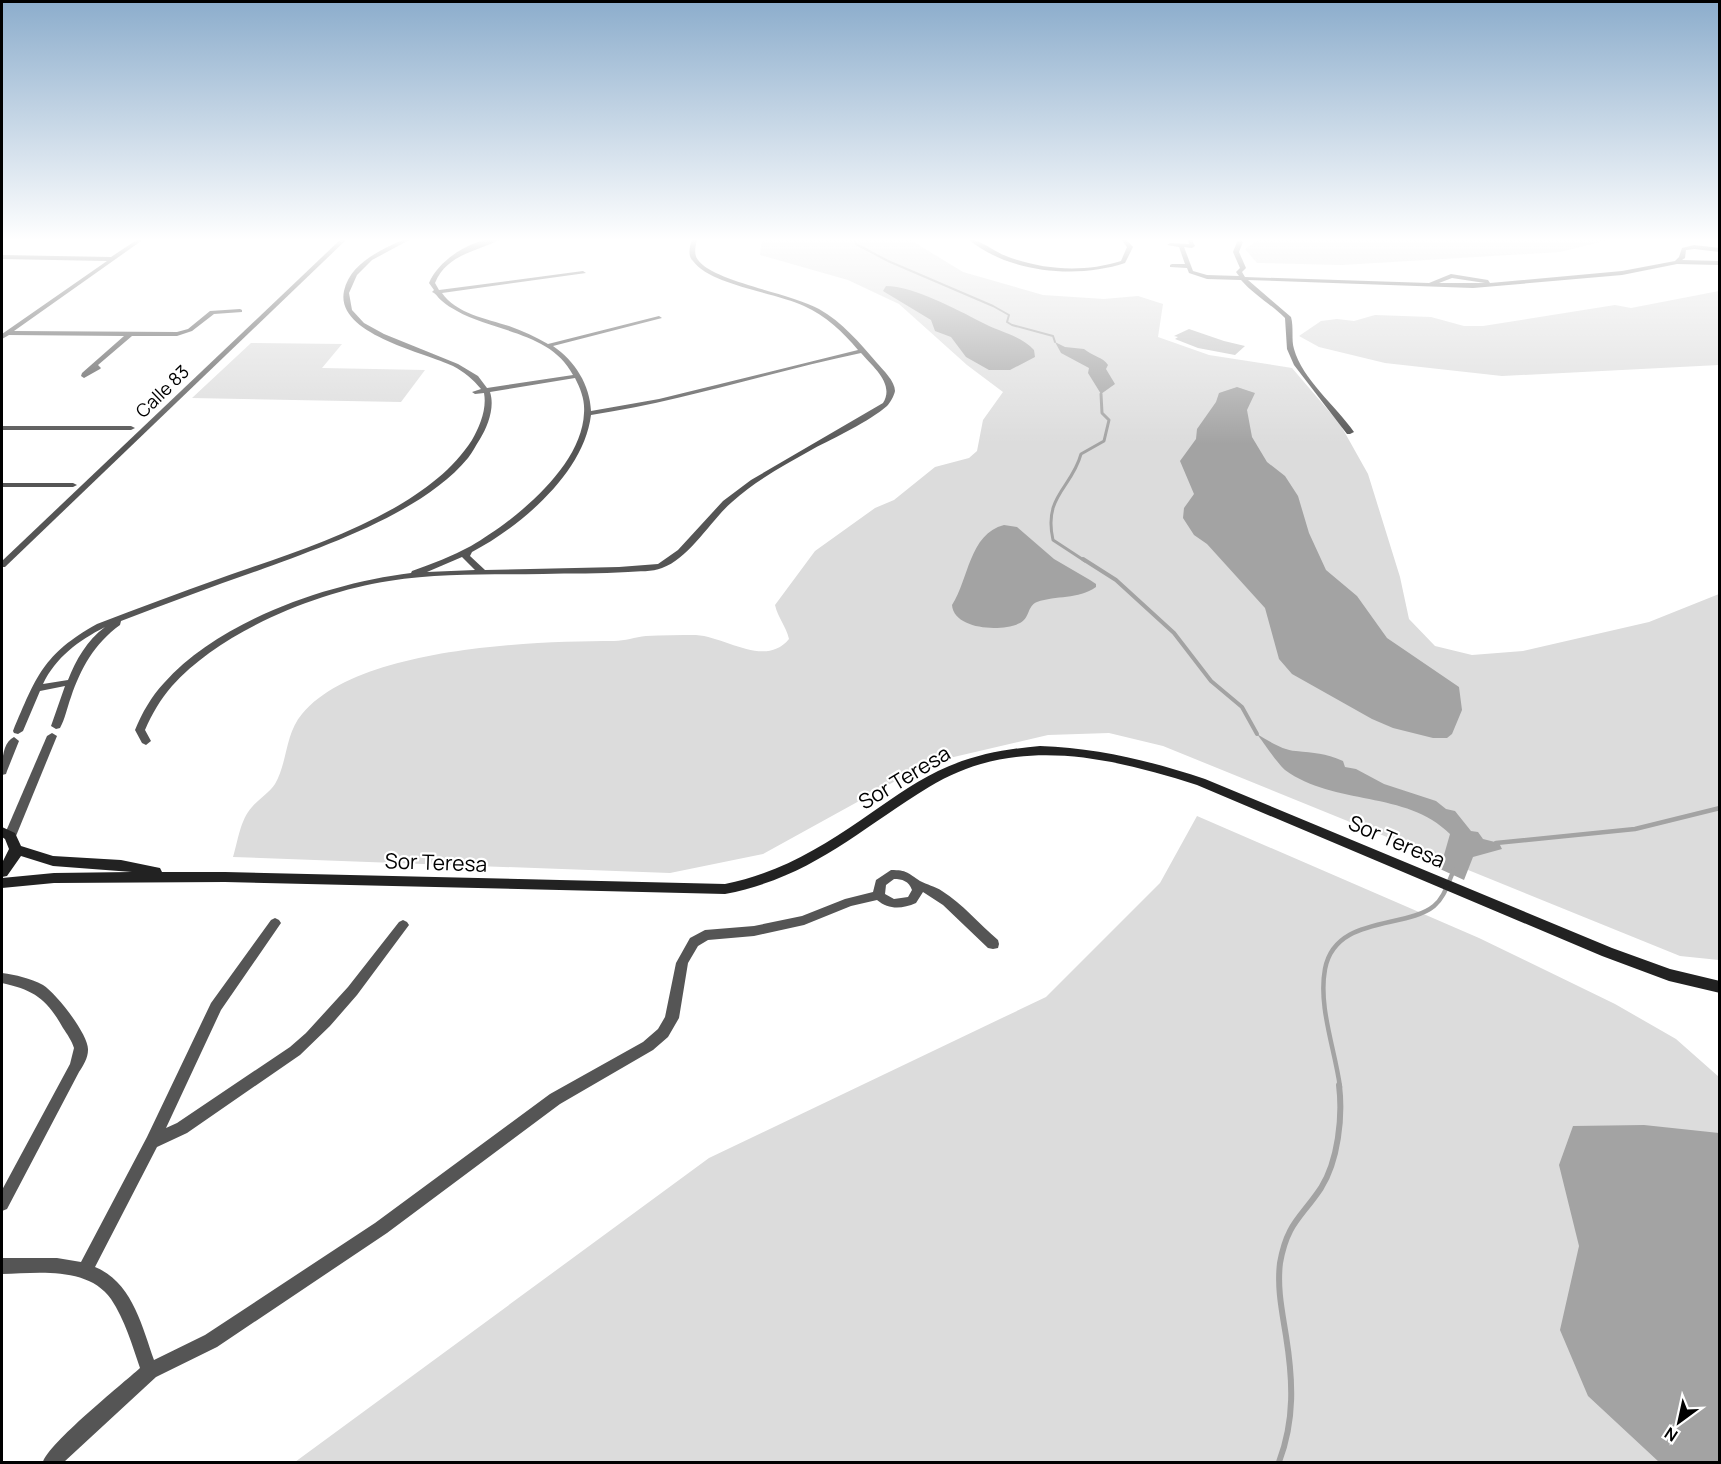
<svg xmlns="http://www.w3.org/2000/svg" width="1721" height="1464" font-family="Manrope,sans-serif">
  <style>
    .green { fill: #dcdcdc }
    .water { fill: #a3a3a3 }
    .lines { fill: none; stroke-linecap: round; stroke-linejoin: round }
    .stream-far4 { stroke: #a3a3a3; stroke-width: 2 }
    .stream-far3 { stroke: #a3a3a3; stroke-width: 3 }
    .stream-far2 { stroke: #a3a3a3; stroke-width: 4 }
    .stream-far1 { stroke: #a3a3a3; stroke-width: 4.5 }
    .stream { stroke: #a3a3a3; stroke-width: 6 }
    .building { fill: #c4c4c4 }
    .street { fill: #555; fill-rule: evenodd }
    .secondary { fill: #222; fill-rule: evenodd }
    .labels { text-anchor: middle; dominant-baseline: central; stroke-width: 4.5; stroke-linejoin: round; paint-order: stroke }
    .far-street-label { font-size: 18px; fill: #000; stroke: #fff }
    .street-label { font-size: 21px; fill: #000; stroke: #fff }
  </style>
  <rect width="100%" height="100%" fill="#fff"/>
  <g class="green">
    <path d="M762 239H909L963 272 1043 295 1104 299 1138 296 1163 304 1158 337 1209 355 1292 368 1340 424 1368 474 1400 577 1409 619 1435 646 1472 655 1523 651 1649 622 1719 594V960L1680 956 1163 746 1109 733 1048 735 928 763 763 854 670 873 233 857C238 841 240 820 252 807 259 799 269 793 275 784 288 761 285 734 302 714 358 647 533 641 614 641 625 641 635 637 646 636 662 635 680 635 696 635 727 637 765 668 789 639 786 626 778 618 775 605L815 551 875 508 894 500 935 467 969 458 977 451 983 420 1003 392 967 365 899 304 848 280 760 255Z"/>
    <path d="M1260 239H1613L1560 252 1342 265 1257 263 1245 249Z"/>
    <path d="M1719 291V365L1502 376 1385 363 1319 347 1299 336 1321 321 1337 319 1354 321 1375 315 1431 317 1464 326H1483L1615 305 1631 308Z"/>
    <path d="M251 343 342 344 322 368 425 370 401 402 192 398Z"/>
    <path d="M1197 816 1479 938 1615 1004 1676 1039 1719 1077V1462H295L709 1158 1046 997 1160 883Z"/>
  </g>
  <g class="water">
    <path d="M886 286C913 286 956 309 981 322 999 332 1020 335 1034 350L1035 357 1010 370H989L966 357 951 337 935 331 931 320 883 291Z"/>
    <path d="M1055 342 1065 347 1084 349C1092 356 1103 357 1108 365L1106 369 1115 384 1101 394 1088 373 1089 368 1061 353Z"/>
    <path d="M1237 387 1255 393 1247 410 1252 437 1267 462 1285 476 1298 496 1309 533 1326 570 1357 596 1387 638 1459 687 1462 710 1452 734 1447 738H1433L1393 728 1372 719 1292 674 1279 659 1265 608 1207 544 1194 535 1183 518 1184 508 1194 494 1180 461 1196 439 1197 429 1216 402 1219 393Z"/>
    <path d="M1004 525 1017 527 1054 559 1090 580 1096 584V587C1078 600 1056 595 1037 602 1027 606 1030 618 1020 623 1002 632 954 630 952 605 969 579 969 534 1004 525Z"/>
    <path d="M1257 734C1269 741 1282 750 1296 751 1315 753 1324 753 1343 761L1345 767 1356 769 1384 784 1436 801 1446 809 1455 811 1471 831 1478 832 1483 839 1499 843 1502 849 1473 857 1464 880 1440 869 1450 834C1406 790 1334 806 1285 770 1278 764 1263 742 1257 734Z"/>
    <path d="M1644 1125 1719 1133V1462H1659L1588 1396 1560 1330 1579 1246 1559 1165 1573 1126Z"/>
  </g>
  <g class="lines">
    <path class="stream-far4" d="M854 239 856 244 888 261 993 306 1009 315 1007 322 1012 325 1053 336 1055 342"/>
    <path class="stream-far3" d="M1085 561 1053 540C1043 496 1072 488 1081 454L1104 441 1109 420 1102 413 1101 394"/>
    <path class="stream-far2" d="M1083 559 1116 580 1174 633 1211 681 1242 707 1257 734"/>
    <g class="stream-far1">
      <path d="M1496 843 1635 829 1720 808"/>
      <path d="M1340 1087C1335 1049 1318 1007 1325 969 1335 915 1406 929 1434 906 1445 897 1448 882 1454 870"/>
    </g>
    <path class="stream" d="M1279 1462C1295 1420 1293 1380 1286 1336 1282 1311 1277 1288 1280 1263 1287 1223 1301 1218 1321 1188 1338 1161 1343 1117 1339 1085"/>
  </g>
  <path class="building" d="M1189 329 1224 341 1245 346 1235 355 1198 348 1175 339 1178 337 1174 336Z"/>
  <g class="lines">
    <g class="street">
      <path d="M138 239H144L14 331 177 332 188 329 210 311 240 309 242 310V312L214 314 192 331 177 336H132L98 365 101 368 100 369 84 378 81 376 82 373 124 336 9 335 2 339V334L107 261 2 259V255L111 257Z"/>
      <path d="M341 239H347L5 567H2V561Z"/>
      <path d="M405 239H411L372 260 357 275 349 293 352 310 364 323 384 334 458 364 478 376 487 388 573 375C551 332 494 332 457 311 452 308 446 305 442 301 437 297 437 294 432 292L434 290 429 283C439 259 474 237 501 239 476 252 447 254 435 283L439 290 583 271 586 273 442 293C455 313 487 319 509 326 523 331 536 337 548 344L659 316 662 318 553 346C575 361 590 385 591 411L659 399 858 350C843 332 826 316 804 306 777 293 710 285 693 261 687 255 690 246 692 239H697C696 245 693 254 698 260 714 282 791 293 819 309 842 322 860 343 877 363 883 370 895 381 895 391 894 396 890 403 887 406 870 421 834 438 813 449 785 465 756 480 732 502 710 521 690 558 662 568 652 572 639 571 628 572 600 574 571 573 543 574 491 575 440 573 389 581 317 592 221 631 172 686 160 700 152 714 145 730L151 741 146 745 142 743 135 730C142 713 151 697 164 683 220 620 329 583 411 573L412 571C432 564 452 556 471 546 514 521 582 467 584 413 585 400 581 390 575 378L490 392C495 407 488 426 480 439 476 445 472 453 468 458 423 513 322 547 257 571 211 587 166 604 121 621L120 625C94 644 81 668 71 697 67 708 65 719 60 728L56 729 51 726 65 686 40 691 23 731 18 734 14 733 13 731C36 677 43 654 97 624 138 608 179 593 221 578 300 550 425 514 472 440 480 426 487 409 484 393L475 394 472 392 481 389C473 379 464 372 453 366 424 352 335 334 344 291 350 263 382 249 405 239ZM861 353C873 367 895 384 883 403L751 480 723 501 678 550 658 564 619 567 485 570 470 556 472 552C521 526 584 473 591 415 683 401 771 372 861 353ZM462 557 475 570 427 572ZM105 627C87 640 76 660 68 680L43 684C56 657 78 641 105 627Z"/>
      <path d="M968 239C978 238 995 252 1006 256 1042 270 1083 273 1121 261L1127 247 1121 239H1126L1133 247 1125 263C1077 279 1008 273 968 239Z"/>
      <path d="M1188 240H1192L1195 246 1192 248 1184 247 1193 271 1207 275 1239 276 1236 272 1240 268 1233 252 1237 242 1240 240 1243 242 1239 252 1246 268 1242 272 1245 277 1429 283 1451 274 1488 280 1490 283 1622 271 1675 261 1679 257 1682 248 1694 245 1720 248V252L1694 249 1686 250 1685 258 1682 260 1720 261V265L1677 264 1622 275 1473 288 1248 280 1291 317C1294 328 1291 339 1294 349 1302 379 1336 406 1354 432L1350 434H1347L1294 365 1287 349 1285 318C1271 304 1254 295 1241 280L1207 279 1189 273 1187 268 1170 267V265L1172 264H1185L1179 247 1167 245 1170 243 1189 244ZM1452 278 1485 283H1439Z"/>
      <path d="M2 426H131L135 428 131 430H2Z"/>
      <path d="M2 483H73L77 485 73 487H2Z"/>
      <path d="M52 733 57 736 16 836 14 839H6L4 836 47 736Z"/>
      <path d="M14 737 19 741 7 771 6 774 2 775C2 762 2 743 14 737Z"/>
      <path d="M891 870C907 870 908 873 920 881 927 885 935 886 942 891 963 904 979 924 998 940L999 944 998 948 993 949 988 948 943 905 923 892 916 903C902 909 889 910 877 900L851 906 804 925 754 936 708 940 698 946 688 963 679 1018 668 1037 653 1050 560 1104 387 1233 217 1347 156 1377 64 1462H43C49 1443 121 1385 140 1368 132 1345 125 1320 111 1299 88 1266 37 1273 2 1274V1258H57L81 1262 147 1137 211 1003 271 920 275 918 279 920 281 923 221 1010 166 1128 177 1123 290 1047 306 1033 348 987 399 922 403 920 407 922 409 925 357 995 330 1026 300 1055 187 1133 157 1147 95 1267C132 1282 142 1326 154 1360L205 1335 375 1223 550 1094 643 1042 658 1029 665 1017 676 963 690 938 705 930 754 926 802 916 845 899 873 892 876 880ZM894 879C902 879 909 881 912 890L908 897 894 899 885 894 886 885Z"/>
      <path d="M2 973C16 975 30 978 43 985 56 993 89 1035 88 1050 88 1058 83 1066 79 1072L7 1209 2 1211V1190L70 1064 74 1048C72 1041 67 1034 63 1028 47 999 34 990 2 983Z"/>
    </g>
    <path class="secondary" d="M1040 746C1098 748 1151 761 1205 779L1612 948 1670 969 1720 981V993L1669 981 1602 956 1197 785C1107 756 1014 735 929 787 857 831 812 877 725 894L225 882 54 883 2 888V878L54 873 132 872 53 866 21 856 7 876 2 877V863L9 849 5 839 2 837V827L15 833 21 846 53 856 121 860 155 867 160 868 162 872H225L725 884C776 874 819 849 861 820 886 803 911 784 938 771 971 755 1005 749 1040 746Z"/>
  </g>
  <linearGradient id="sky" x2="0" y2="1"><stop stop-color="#8cadcc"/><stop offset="0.54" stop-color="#fff"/><stop offset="1" stop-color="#fff" stop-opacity="0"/></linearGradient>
  <rect width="1721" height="444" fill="url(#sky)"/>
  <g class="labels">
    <g class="far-street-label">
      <text transform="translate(162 391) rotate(-44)">Calle 83</text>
    </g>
    <g class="street-label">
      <text transform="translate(904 777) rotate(-31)">Sor Teresa</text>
      <text transform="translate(1397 841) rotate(23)">Sor Teresa</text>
      <text transform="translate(436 862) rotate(2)">Sor Teresa</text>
    </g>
  </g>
  <rect width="1721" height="1464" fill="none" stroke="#000000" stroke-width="6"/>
  <g transform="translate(1679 1422) rotate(213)" stroke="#ffffff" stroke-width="4.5" paint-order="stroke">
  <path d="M0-4.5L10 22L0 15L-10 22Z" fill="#000000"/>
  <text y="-9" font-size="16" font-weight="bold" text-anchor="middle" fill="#000000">N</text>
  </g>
</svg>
